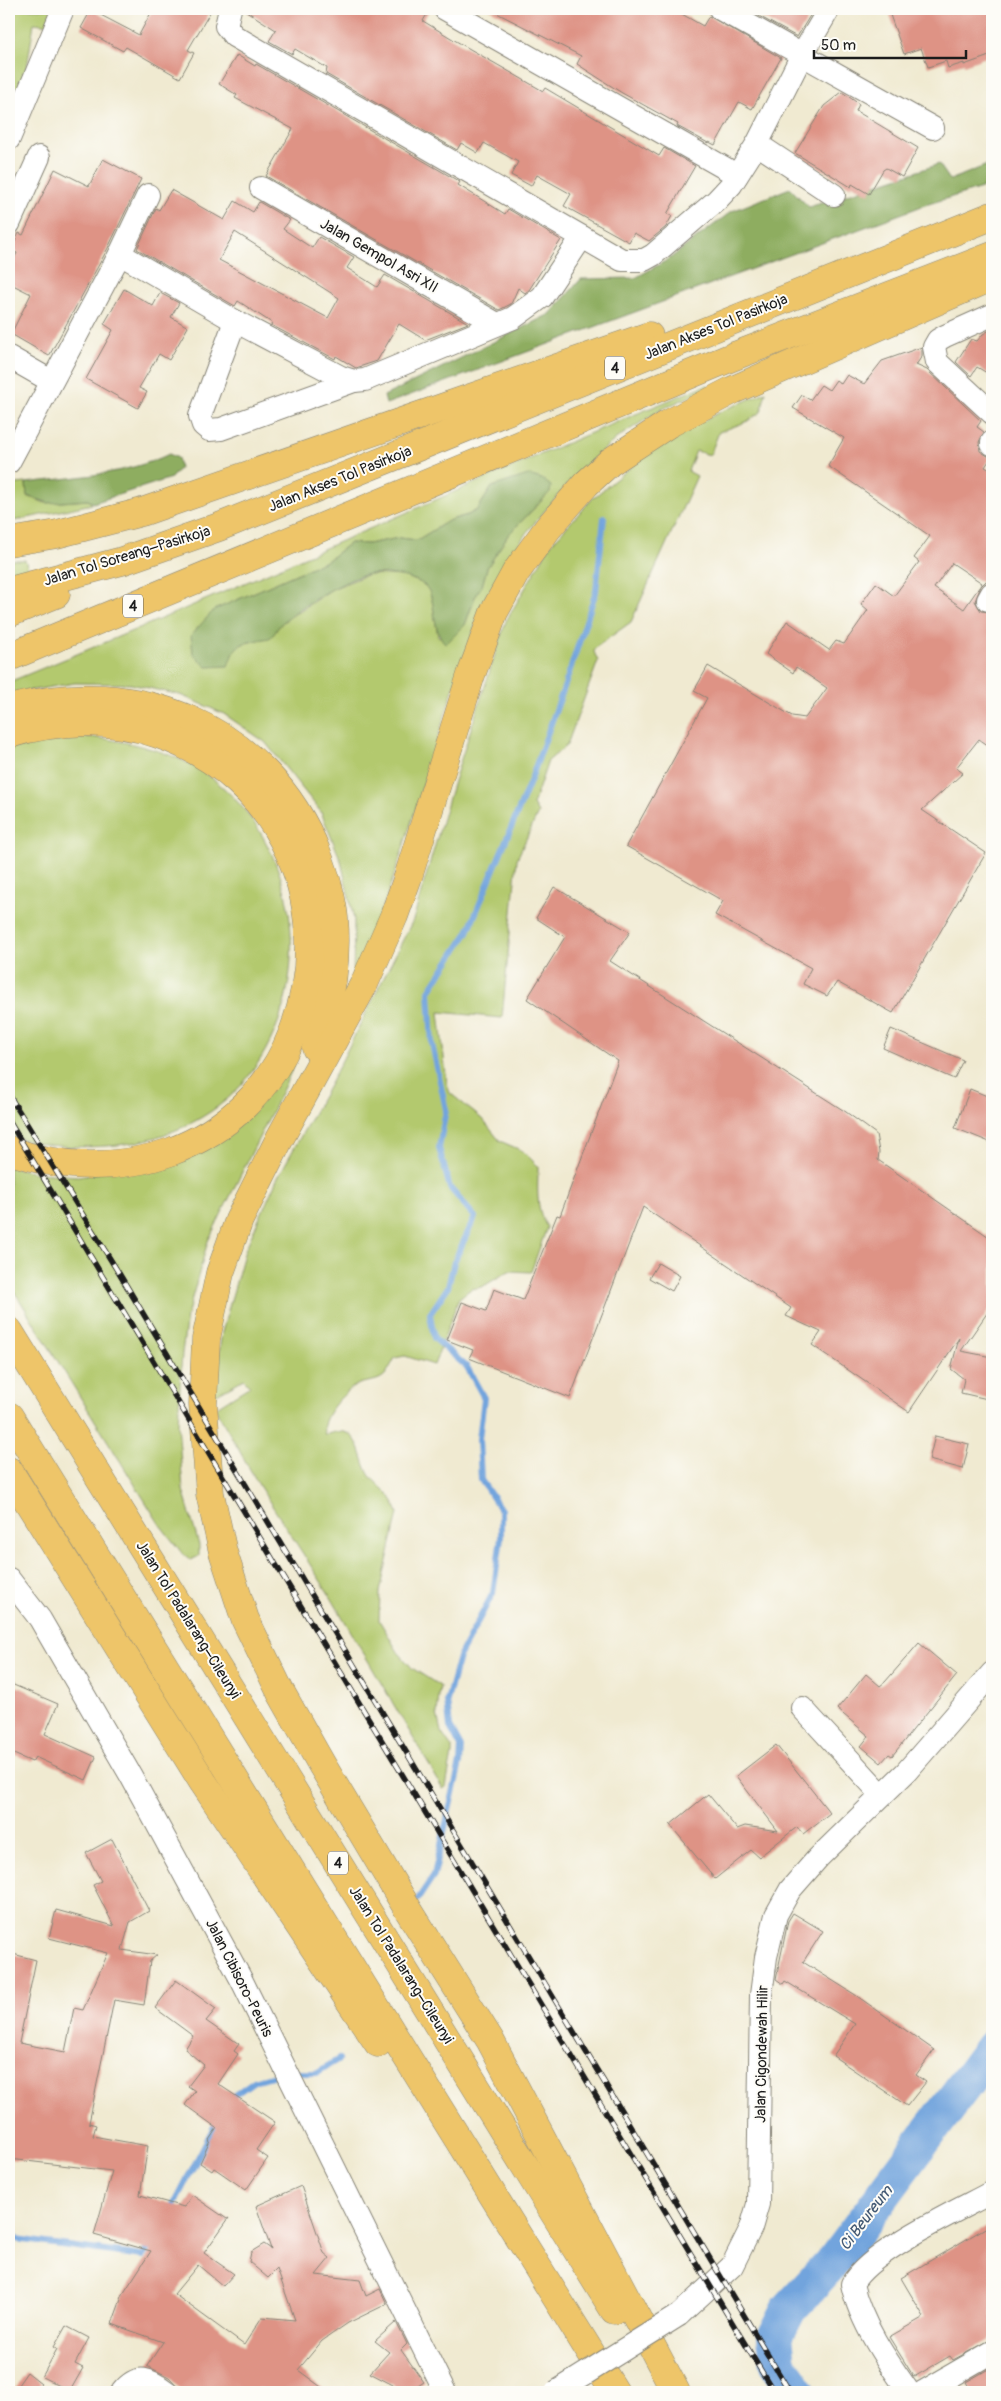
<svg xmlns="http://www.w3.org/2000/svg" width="1001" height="2401" font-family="Pangolin,sans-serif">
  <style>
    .green { fill: #b3c96e; stroke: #687245; fill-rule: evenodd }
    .forest { fill: #8ead61; stroke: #55643e }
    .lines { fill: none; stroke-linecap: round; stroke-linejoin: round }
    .stream { stroke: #72a4dd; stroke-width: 6 }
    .river { stroke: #72a4dd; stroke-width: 36 }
    .building { fill: #de9385; fill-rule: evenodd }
    .minor-casing { stroke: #868376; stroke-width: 24 }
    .highway-casing { stroke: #868376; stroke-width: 29 }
    .minor { stroke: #fff; stroke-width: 22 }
    .highway { stroke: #eec569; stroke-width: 28 }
    .rail-casing { stroke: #1c1c1c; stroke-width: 5.5 }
    .rail { stroke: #fdfcf7; stroke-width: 4; stroke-dasharray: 11; stroke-linecap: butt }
    .minor-bridge-casing { stroke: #868376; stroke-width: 24; stroke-linecap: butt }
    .minor-bridge { stroke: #fff; stroke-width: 22 }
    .labels { text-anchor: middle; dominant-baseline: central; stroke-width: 4; stroke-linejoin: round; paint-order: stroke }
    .shield { fill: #fdfcf7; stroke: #605f5e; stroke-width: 1 }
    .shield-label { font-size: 14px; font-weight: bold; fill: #1c1c1c }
    .street-label { font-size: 15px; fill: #1c1c1c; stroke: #fdfcf7 }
    .water-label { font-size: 16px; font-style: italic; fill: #435973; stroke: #fdfcf7 }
  </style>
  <rect width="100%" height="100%" fill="#fdfcf7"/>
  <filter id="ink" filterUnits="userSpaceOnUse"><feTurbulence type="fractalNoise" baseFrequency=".02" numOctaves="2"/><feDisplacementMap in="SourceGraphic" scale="10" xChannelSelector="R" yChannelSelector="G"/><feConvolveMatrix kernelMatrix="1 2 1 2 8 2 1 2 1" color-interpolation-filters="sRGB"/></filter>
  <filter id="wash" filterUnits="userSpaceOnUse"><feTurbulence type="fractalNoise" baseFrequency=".0096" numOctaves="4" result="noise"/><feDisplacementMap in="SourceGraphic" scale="20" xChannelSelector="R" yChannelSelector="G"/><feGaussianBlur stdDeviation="1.12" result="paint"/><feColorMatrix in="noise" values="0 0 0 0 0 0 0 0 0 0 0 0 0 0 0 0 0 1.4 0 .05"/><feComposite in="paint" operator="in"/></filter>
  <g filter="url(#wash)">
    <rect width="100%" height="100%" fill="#f0ead1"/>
    <g class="green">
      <path d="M9 9H52L50 25 34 23 23 93 9 91Z"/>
      <path d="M708 384V388L662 409 617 438 577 473 526 533 485 598 455 683 397 867 371 939 353 979 354 920 341 861 321 812 265 742 224 714 197 702 180 695 131 684 75 683 9 694V682C244 587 474 480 708 384ZM492 487 550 492 508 535 487 568 482 586 476 594 465 625 438 637 432 600 429 590 422 583 403 576 369 574 332 589 283 622 270 637 242 644 234 649 214 610 328 560 350 543 368 544 399 538 417 540 450 520 468 515 477 510Z"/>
      <path d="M766 392 761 412 746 422 719 432 710 455 696 451 688 471 697 476 631 622 595 648 594 652 598 661 567 745 548 761 533 805 538 813 517 859 502 1018 439 1012 447 1084 450 1093 482 1119 500 1141 523 1151 538 1166C538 1188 535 1208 547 1227L531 1272 509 1271 482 1287 471 1289 459 1298 434 1365 405 1356 395 1358C392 1363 389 1370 385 1375 378 1382 368 1381 359 1384 345 1390 317 1420 325 1435 362 1420 358 1457 370 1476 375 1482 381 1487 387 1493 392 1498 395 1506 398 1513L380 1592 379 1620 398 1652 412 1668 440 1686 437 1714 441 1732 452 1748V1754L446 1787 443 1789 329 1594 260 1487 215 1408 250 1386 244 1379 213 1396 222 1332 245 1250 277 1179 331 1082 413 920 454 781 506 621 551 544 593 498 656 446 722 411Z"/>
      <path d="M26 483 27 496 45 503 88 500 92 504 9 522V485Z"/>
      <path d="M9 560H25L30 573 9 578Z"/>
      <path d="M92 737C134 743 174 751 209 776 302 844 318 987 248 1077 215 1120 158 1143 106 1146 77 1148 35 1147 9 1134V748L42 740Z"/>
      <path d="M292 1060 294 1065 285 1085 208 1241 187 1316 182 1353 178 1423 183 1490 199 1545V1556L191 1560 182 1553 160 1525 9 1283V1166L36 1173 78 1176 178 1160Z"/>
    </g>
    <g class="forest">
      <path d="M992 163V185L925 205 386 404 384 396 550 314 581 279 635 278 669 259 732 211 790 188 809 207 939 164 950 180Z"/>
      <path d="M169 454 178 458 180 468 171 478 93 503 88 500 49 503 27 496 26 483C73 477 126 475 169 454Z"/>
      <path d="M528 475 542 479 551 486 550 492 508 535 487 568 482 586 476 594 465 625 446 644C428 628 440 593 421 583 410 576 382 572 369 574 348 577 298 608 283 622 278 626 275 634 271 637 268 639 262 639 259 640 238 644 235 645 228 666L207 667 193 654 191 635 214 610 328 560 350 543 368 544 399 538 417 540 450 520 468 515 477 510 492 487Z"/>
    </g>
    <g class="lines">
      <g class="stream">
        <path d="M418 1899 434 1875 460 1763 461 1747 450 1727 447 1701 459 1657 493 1593 501 1538V1510L481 1480 479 1439 484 1398 467 1367 434 1338 430 1314 448 1287 454 1262 475 1217 450 1188 439 1148 446 1110 432 1044 429 991 468 932 530 782 566 682 596 591 604 518"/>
        <path d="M292 2073H316L339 2059"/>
        <path d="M229 2099 254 2081 282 2073"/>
        <path d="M170 2212 218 2119"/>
        <path d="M9 2238 143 2256 151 2244"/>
      </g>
      <path class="river" d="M798 2392 778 2364 775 2337 789 2309 836 2258 992 2048"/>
    </g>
    <g id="blocks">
      <g class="building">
        <path d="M153 9H212L188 50 194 53 180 78 126 47 123 51 81 28 91 10 139 35Z"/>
        <path d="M243 9H430L423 21 456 41 543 91 545 88 659 156 664 148 695 166 667 214 672 216 666 227 649 241 634 233 629 242 564 206 571 194 537 175 531 186 511 175 518 162 484 143 478 153 461 143 457 150 326 74 327 68 295 49 292 54 269 41 276 30Z"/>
        <path d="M489 9H673L703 26 709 16 781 58 752 109 739 102 715 145 709 142 708 143 677 126 678 124 622 93 577 64 581 56Z"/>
        <path d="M746 9H814L797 37Z"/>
        <path d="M908 9H992V55L964 65V63L948 68 946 61 928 67 921 48 904 54 890 15Z"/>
        <path d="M237 55 255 66 256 64 460 182 458 185 505 214 508 209 561 240 529 290 525 293 518 288 511 304 499 310 266 176 293 129 235 98 237 95 219 84Z"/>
        <path d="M842 92 859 104 856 111 918 148 902 177 886 168 883 170 869 194 852 184 851 187 795 153 824 106Z"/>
        <path d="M103 159 141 179 108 248 49 356 11 334 31 294 9 283V269L17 253 11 250 19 233 23 235 55 169 89 186Z"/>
        <path d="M171 190 224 220 235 201 253 212 259 202 290 220 283 229 312 248 319 237 354 257 347 268 377 287 385 275 468 323 425 340 399 324 377 361 356 368 336 356 335 359 271 325 272 323 238 301 235 306 137 249 156 208 159 210ZM235 232 339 298 328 318 219 260Z"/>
        <path d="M124 289 153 306 160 293 179 303 171 317 188 327 169 360 159 354 139 388 147 392 138 408 86 379 113 330 104 324Z"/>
        <path d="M992 329V376L977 367 971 376 956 362 971 339 977 341 983 334Z"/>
        <path d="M922 347V356L916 365 927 370 981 421 977 427 984 432 979 442 980 451 991 458 985 467 992 471V580L986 581 981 586 975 601 981 611 992 612V748L979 739 956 768 963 773 922 810 986 853 893 1013 837 982 827 996 803 984 811 968 715 915 723 901 626 846 707 698 694 691 708 666 792 716 805 718 827 688 796 667 793 673 766 654 787 621 829 650 836 641 844 644 868 610 861 604 876 583 894 596 919 562 914 558 930 536 828 466 844 438 793 408 802 395 810 400 821 385 829 390 836 380 841 384 847 375 864 384 882 361ZM952 563 982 583 964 609 934 588Z"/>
        <path d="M554 887 630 932 610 961 846 1112 876 1134 879 1152 878 1160 992 1239V1306L961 1351 992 1357V1400L961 1393 964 1379 951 1369 959 1338 909 1412 812 1345 821 1332 786 1316 791 1308 643 1207 570 1398 469 1358 473 1350 447 1340 462 1302 486 1311 494 1289 523 1300 557 1215 560 1216 618 1061 527 999 565 937 536 918Z"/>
        <path d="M891 1029 963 1060 954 1079 883 1048Z"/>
        <path d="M970 1089 992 1098V1143L955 1128Z"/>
        <path d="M658 1263 680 1276 672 1291 649 1278Z"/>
        <path d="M935 1436 969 1444 963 1469 929 1460Z"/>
        <path d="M919 1643 957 1675 892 1756 889 1754 881 1763 861 1746 869 1736 837 1709 866 1674 880 1686 885 1682Z"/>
        <path d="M9 1683 58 1704 45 1734 96 1757 86 1780 35 1757 32 1762 9 1752Z"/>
        <path d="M776 1745 830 1813 803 1834 797 1827 759 1857 751 1850 715 1879 670 1825 708 1794 737 1829 745 1826 778 1831 736 1776Z"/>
        <path d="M112 1839 149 1911 130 1922 122 1950 157 1955 150 1961 144 2005 114 2000 89 2123 96 2125 93 2136 148 2146 140 2195 184 2207 192 2195 227 2219 229 2218 204 2253 234 2274 223 2286 198 2265 174 2294 244 2345 262 2317 295 2320 277 2269 268 2278 249 2262 251 2252 264 2244 271 2249 256 2206 301 2186 324 2253 330 2258 316 2275 360 2280 366 2296 380 2289 387 2304 348 2323 322 2341 298 2370 328 2392H183L169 2377 147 2366 163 2342 112 2324 123 2294 151 2251 94 2235 112 2171 9 2159V1953L36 1960 19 2043 65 2052 74 2008 83 2010 108 1953 49 1938 56 1910 114 1926 93 1885 101 1881 86 1853Z"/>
        <path d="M793 1913 823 1931 803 1962 854 1994 934 2050 916 2075 926 2082 907 2106 833 2056 855 2024 785 1981 783 1984 776 1979 788 1921Z"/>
        <path d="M176 1980 216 2009 206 2021 239 2044 234 2051 238 2054 218 2084 275 2122 256 2150 268 2158 246 2190 214 2168 212 2171 200 2163 210 2141 209 2140 217 2128 185 2105 195 2091 188 2086 204 2065 185 2049 193 2036 155 2008Z"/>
        <path d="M992 2224V2339L953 2360 950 2356 914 2377 889 2337 924 2317 901 2278Z"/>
        <path d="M396 2322 407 2344 401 2350 424 2382 409 2392H398L393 2385 370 2373 389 2352 375 2341Z"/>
        <path d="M66 2326 89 2338 75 2364 83 2368 70 2391 42 2377 57 2349 54 2347Z"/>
        <path d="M992 2367V2392H972L966 2382Z"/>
        <path d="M27 2372 41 2383 34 2392H13Z"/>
      </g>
    </g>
  </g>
  <g filter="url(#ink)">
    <use href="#blocks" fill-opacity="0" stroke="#868376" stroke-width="1"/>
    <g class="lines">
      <g class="minor-casing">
        <g id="minor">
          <path d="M230 9 226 26 234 36 622 260H644L653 255 717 200 731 185 757 144 802 55 829 9"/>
          <path d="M445 9 737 175"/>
          <path d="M720 9 933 128"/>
          <path d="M9 139 63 9"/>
          <path d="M757 144 834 195"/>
          <path d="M261 188 497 324"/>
          <path d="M9 224 39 157"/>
          <path d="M120 254 235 321 341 377 354 381 365 380 513 318 542 297 582 237"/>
          <path d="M992 315 945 336 938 340 934 347 937 362 992 413"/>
          <path d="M235 321 200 416 203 425 209 430 221 429 354 381"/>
          <path d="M9 357 51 381"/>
          <path d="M992 442V444"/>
          <path d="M9 462 120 254 148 195"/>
          <path d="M988 600 992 593"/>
          <path d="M9 1579 40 1619 131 1776 241 1979 445 2392"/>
          <path d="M802 1708 882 1795"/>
          <path d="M679 2315 732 2266 751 2228 758 2204 761 1995 766 1957 776 1915 790 1890 818 1858 906 1772 992 1673"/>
          <path d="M122 2392C138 2372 150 2379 167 2392"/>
          <path d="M909 2392C887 2361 860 2322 852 2284 870 2251 957 2211 992 2192"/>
          <path d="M923 2392 992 2352"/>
        </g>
      </g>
      <g class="highway-casing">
        <g id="highway">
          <path d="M9 542 57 534 142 512 649 336"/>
          <path d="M9 591 122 561 219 527 992 216"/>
          <path d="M9 613 56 594"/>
          <path d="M9 657 737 355 992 256"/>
          <path d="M9 709C135 674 267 727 317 853 325 874 332 896 334 918 338 963 330 1006 316 1048"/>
          <path d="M9 734C57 720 110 717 158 734 283 777 339 910 293 1032 271 1089 227 1131 170 1152 119 1170 59 1169 9 1150"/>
          <path d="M9 1331 614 2310"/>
          <path d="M9 1416 615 2392"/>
          <path d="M9 1471 203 1782 378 2043"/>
          <path d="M676 2392 490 2040 409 1911 322 1765 280 1691 245 1619 223 1552 210 1494 203 1404 206 1339 220 1273 239 1220 280 1138 364 984 394 916 408 877 471 675 494 612 516 572 548 528 586 484 610 462 668 424 733 390 992 277"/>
        </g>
      </g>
      <use href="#minor" class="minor"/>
      <use href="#highway" class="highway"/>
      <g class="rail-casing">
        <g id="rail">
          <path d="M9 1095 120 1275 790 2392"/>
          <path d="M9 1121 774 2392"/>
        </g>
      </g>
      <use href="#rail" class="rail"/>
      <g class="minor-bridge-casing">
        <path id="minor-bridge" d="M556 2392 679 2315"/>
      </g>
      <use href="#minor-bridge" class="minor-bridge"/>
    </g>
  </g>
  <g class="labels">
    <g class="shield">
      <rect x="605" y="356.5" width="20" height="23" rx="4"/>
      <rect x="123" y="594.5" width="20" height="23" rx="4"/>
      <rect x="328" y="1851.5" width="20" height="23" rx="4"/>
    </g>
    <g class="shield-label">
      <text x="615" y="368">4</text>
      <text x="133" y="606">4</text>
      <text x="338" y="1863">4</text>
    </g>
    <g class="street-label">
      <text transform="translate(379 256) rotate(30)">Jalan Gempol Asri XII</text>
      <text transform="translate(716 327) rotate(-22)">Jalan Akses Tol Pasirkoja</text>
      <text transform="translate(340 479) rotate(-22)">Jalan Akses Tol Pasirkoja</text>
      <text transform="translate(127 556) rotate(-17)">Jalan Tol Soreang–Pasirkoja</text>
      <text transform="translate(188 1620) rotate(58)">Jalan Tol Padalarang–Cileunyi</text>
      <text transform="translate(401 1965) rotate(58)">Jalan Tol Padalarang–Cileunyi</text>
      <text transform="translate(239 1978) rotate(63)">Jalan Cibisoro-Peuris</text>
      <text transform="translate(762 2054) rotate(-89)">Jalan Cigondewah Hilir</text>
    </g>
    <g class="water-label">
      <text transform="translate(866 2218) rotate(-53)">Ci Beureum</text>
    </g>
  </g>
  <rect width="1001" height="2401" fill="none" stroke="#fdfcf7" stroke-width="30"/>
  <path d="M814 50v8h152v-8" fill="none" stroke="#1c1c1c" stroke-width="2.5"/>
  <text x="821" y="50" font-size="15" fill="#1c1c1c" stroke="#fdfcf7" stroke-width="4" paint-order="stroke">50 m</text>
</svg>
